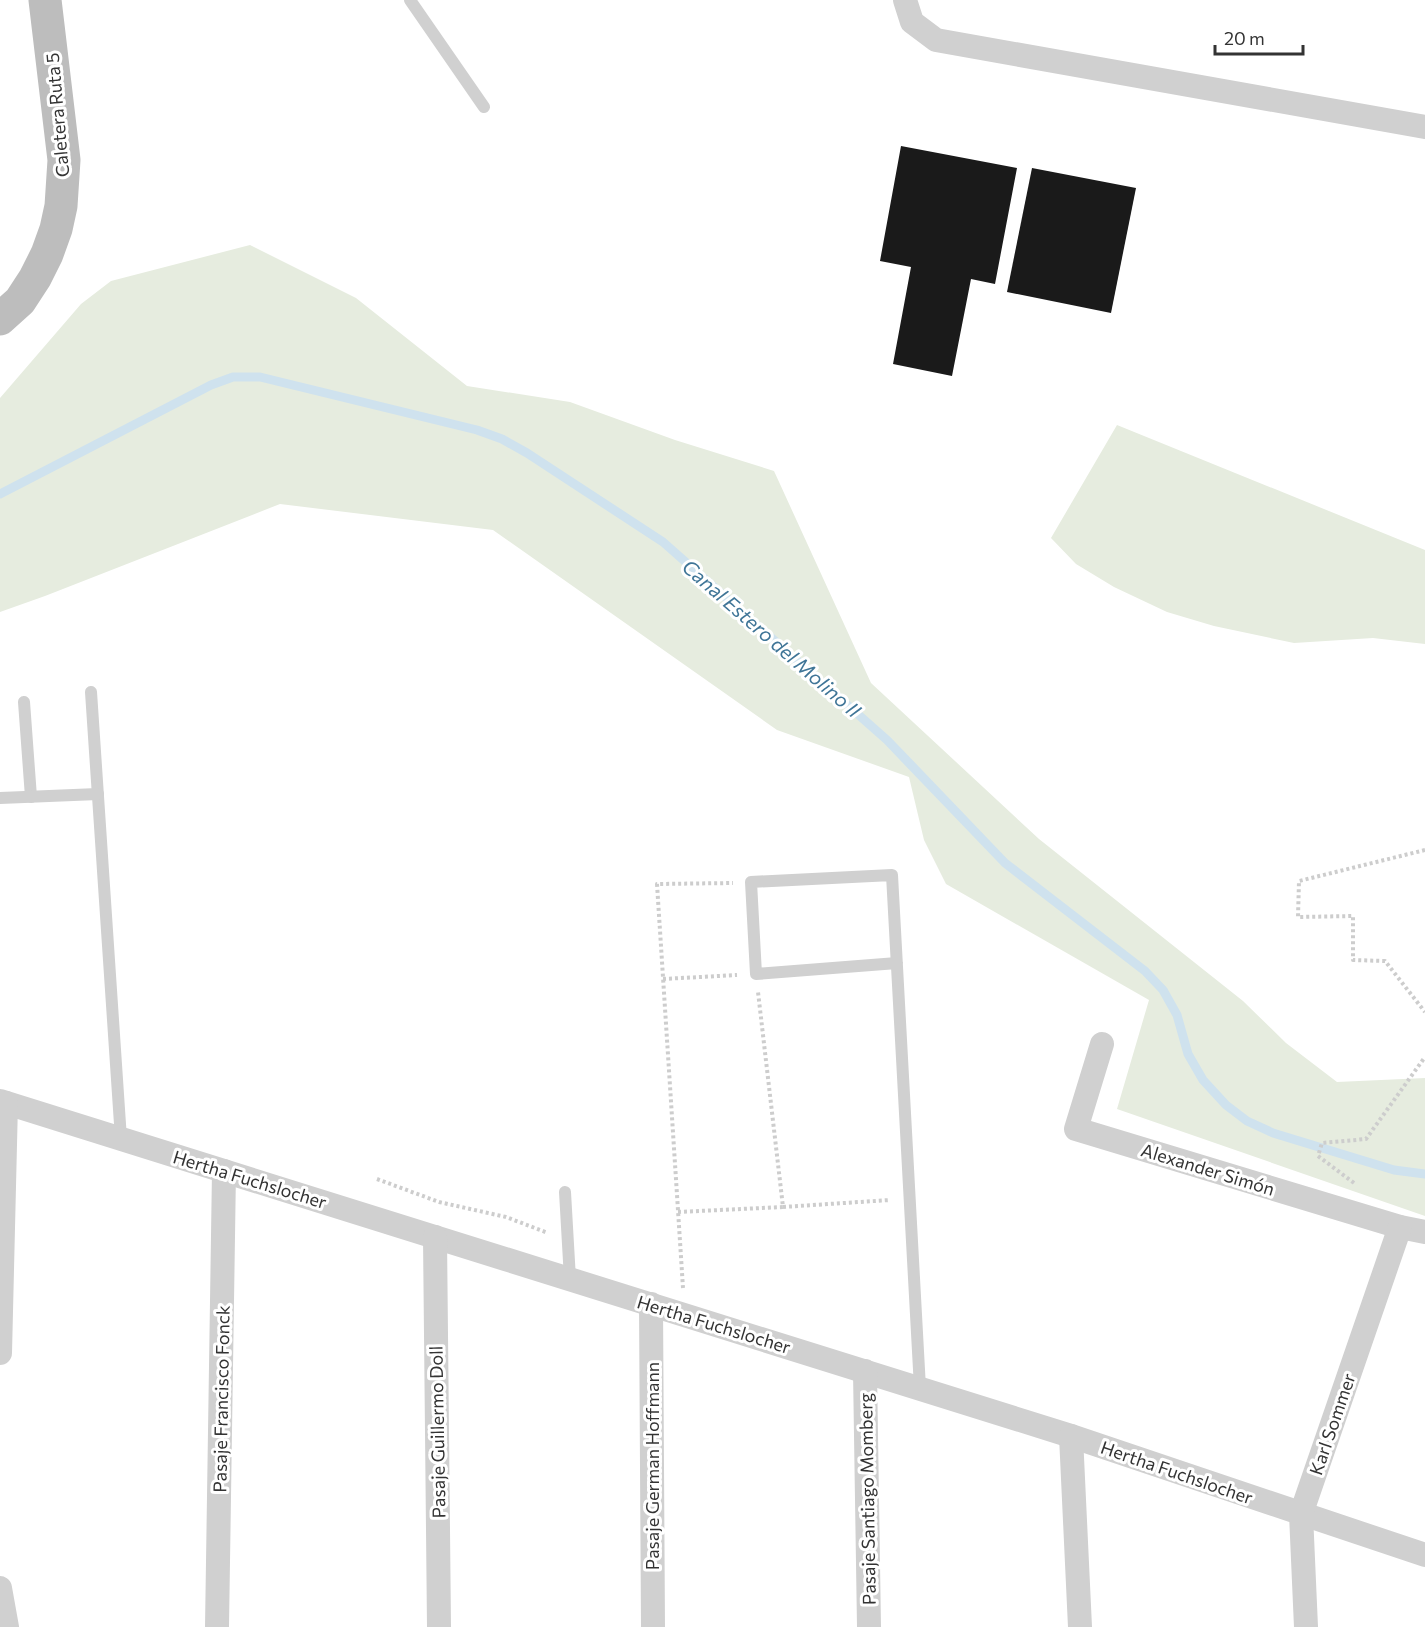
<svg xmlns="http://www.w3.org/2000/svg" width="1425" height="1627" font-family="Commissioner,sans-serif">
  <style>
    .green { fill: #e6ecdf }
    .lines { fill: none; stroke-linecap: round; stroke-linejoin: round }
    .stream { stroke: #cfe2ee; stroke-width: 9 }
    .building { fill: #1a1a1a }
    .path { stroke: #cdcdcd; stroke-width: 4; stroke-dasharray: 3 3; stroke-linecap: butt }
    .lane { stroke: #d0d0d0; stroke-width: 12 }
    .street { stroke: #d0d0d0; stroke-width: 24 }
    .secondary { stroke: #bdbdbd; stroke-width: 33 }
    .labels { text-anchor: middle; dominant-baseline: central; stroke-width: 6; stroke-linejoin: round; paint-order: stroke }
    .street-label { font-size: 18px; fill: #333; stroke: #fff }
    .water-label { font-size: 20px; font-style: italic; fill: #3f7597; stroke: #fff }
  </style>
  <rect width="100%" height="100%" fill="#fff"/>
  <g class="green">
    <path d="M250 245 356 298 467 386 570 402 675 440 774 471 871 683 1039 839 1243 1001 1286 1043 1337 1082 1425 1078V1216L1117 1109 1149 1000 946 884 924 840 909 777 777 730 493 530 280 504 45 596 0 612V398L81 304 111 281Z"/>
    <path d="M1117 425 1425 550V644L1373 638 1294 643 1214 626 1167 612 1114 587 1076 564 1051 538Z"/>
  </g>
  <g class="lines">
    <path class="stream" d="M0 494 211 385 233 377H260L477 430 502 439 527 453 663 542 887 740 1005 863 1145 971 1163 990 1177 1015 1188 1054 1203 1080 1226 1105 1247 1121 1273 1133 1394 1170 1425 1174"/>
  </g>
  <g class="building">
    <path d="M901 146 1017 168 995 284 971 279 952 376 893 364 911 267 880 261Z"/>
    <path d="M1032 168 1136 188 1111 313 1007 292Z"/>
  </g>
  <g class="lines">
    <g class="path">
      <path d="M1425 850 1299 881 1298 917 1353 916V960L1385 961 1425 1012"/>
      <path d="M663 979 737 975"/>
      <path d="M377 1179 439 1202 506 1217 548 1233"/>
      <path d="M1354 1183 1318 1156 1322 1143 1366 1139 1425 1057"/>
      <path d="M783 1207 890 1200"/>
      <path d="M678 1212 783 1207 758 992"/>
      <path d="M683 1288 657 884 733 883"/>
    </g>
    <g class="lane">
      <path d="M410 0 484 107"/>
      <path d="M91 692 121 1139"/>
      <path d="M24 702 31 797"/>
      <path d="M0 798 98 794"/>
      <path d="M897 963 756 974 751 882 892 875 920 1388"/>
      <path d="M565 1192 570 1279"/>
    </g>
    <g class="street">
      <path d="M905 0 912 22 936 40 1425 127"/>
      <path d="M1102 1044 1076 1129 1400 1227 1425 1232"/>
      <path d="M0 1101 1071 1436 1425 1555"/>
      <path d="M435 1237 439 1627"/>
      <path d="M651 1304 653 1627"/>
      <path d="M0 1353 6 1103"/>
      <path d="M865 1371 869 1627"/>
      <path d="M1071 1436 1080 1627"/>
      <path d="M0 1588 7 1627"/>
      <path d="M217 1627 224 1171"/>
      <path d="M1306 1627 1301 1514 1400 1227"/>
    </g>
    <path class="secondary" d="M0 319 20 301 35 278 47 254 56 229 61 206 64 160 45 0"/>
  </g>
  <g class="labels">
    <g class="street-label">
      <text transform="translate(57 115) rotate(-95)">Caletera Ruta 5</text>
      <text transform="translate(1208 1169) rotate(17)">Alexander Simón</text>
      <text transform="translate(250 1179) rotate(17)">Hertha Fuchslocher</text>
      <text transform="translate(714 1324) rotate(17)">Hertha Fuchslocher</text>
      <text transform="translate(221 1399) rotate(-89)">Pasaje Francisco Fonck</text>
      <text transform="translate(1332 1424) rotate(-71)">Karl Sommer</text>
      <text transform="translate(437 1432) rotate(-91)">Pasaje Guillermo Doll</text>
      <text transform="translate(652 1466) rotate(-90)">Pasaje German Hoffmann</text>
      <text transform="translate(1177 1472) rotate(19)">Hertha Fuchslocher</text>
      <text transform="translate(867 1499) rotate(-91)">Pasaje Santiago Momberg</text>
    </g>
    <g class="water-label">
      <text transform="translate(772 638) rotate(41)">Canal Estero del Molino II</text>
    </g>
  </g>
  <path d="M1215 45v9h88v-9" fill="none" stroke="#333333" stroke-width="3"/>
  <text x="1224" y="45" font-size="18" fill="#333333" stroke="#ffffff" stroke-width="4.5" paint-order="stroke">20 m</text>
</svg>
